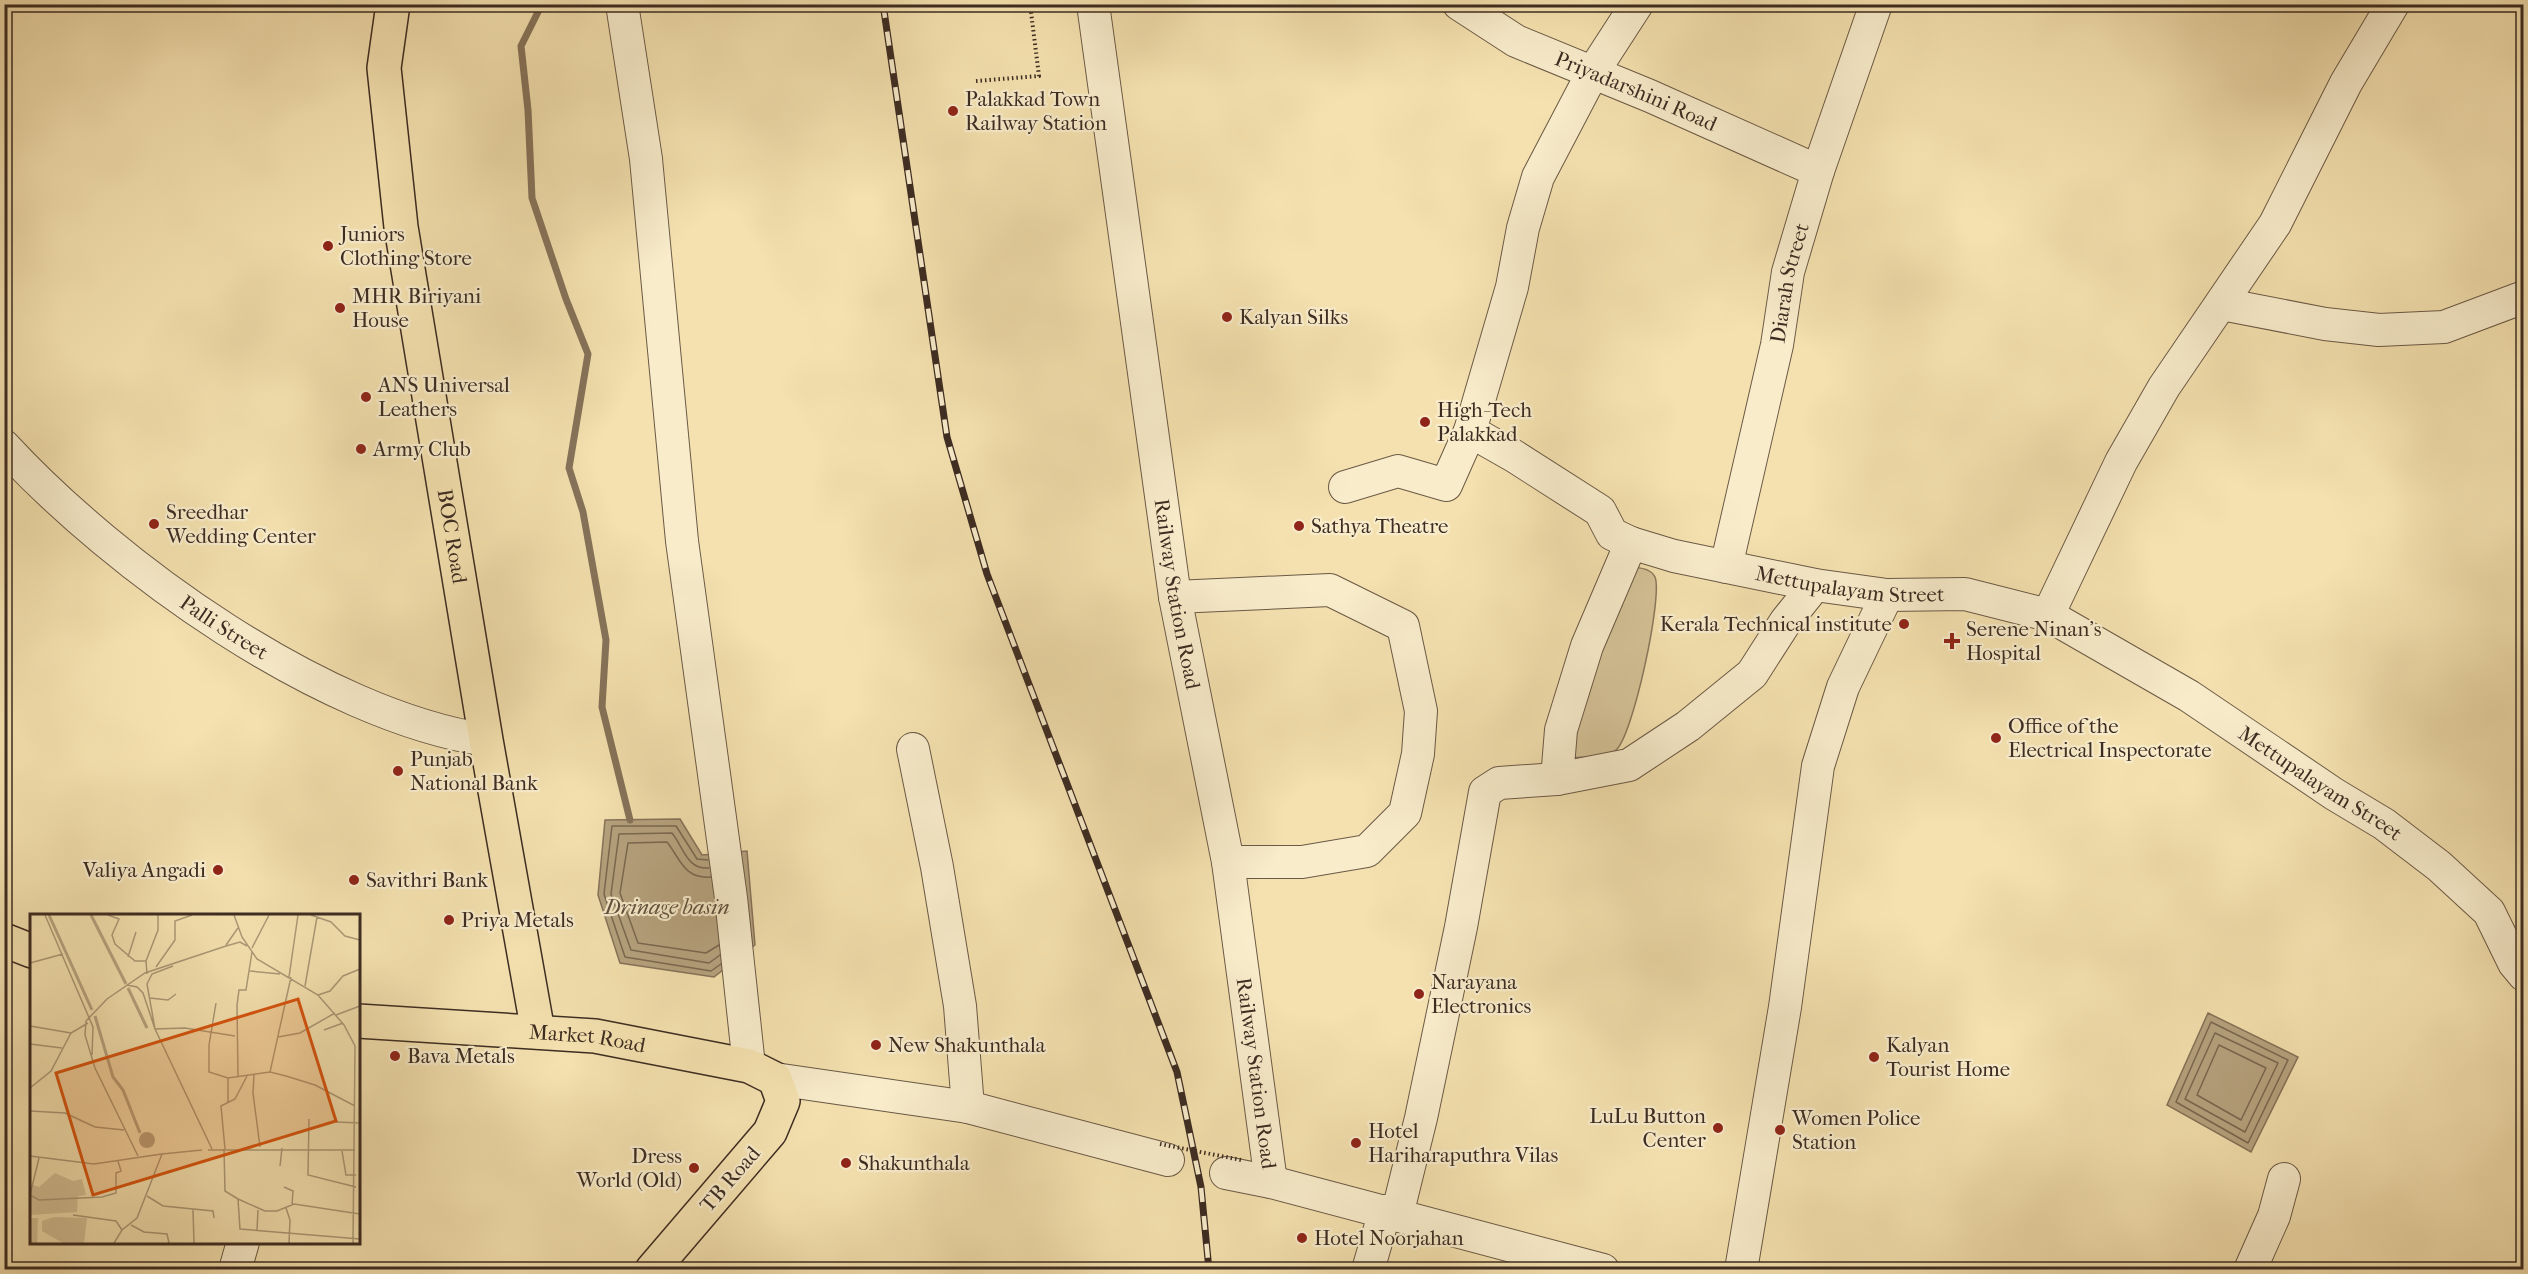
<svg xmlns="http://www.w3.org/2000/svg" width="2528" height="1274" font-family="'IM FELL French Canon',serif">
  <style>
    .green { fill: #d5c297; stroke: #89775c; stroke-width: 1.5 }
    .water { fill: #b6a37f; stroke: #86735a; stroke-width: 1.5 }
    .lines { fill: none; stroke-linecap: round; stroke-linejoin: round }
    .shore { stroke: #7a6850; stroke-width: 1.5 }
    .stream { stroke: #86735a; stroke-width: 7 }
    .minor-casing { stroke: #6b5945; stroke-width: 34 }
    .major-casing { stroke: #3d2c22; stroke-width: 36 }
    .path { stroke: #3d2c22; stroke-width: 4; stroke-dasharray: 1.5 3; stroke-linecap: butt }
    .minor { stroke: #f8eccb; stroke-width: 32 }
    .major { stroke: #f4e1af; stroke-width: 33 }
    .rail-casing { stroke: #3d2c22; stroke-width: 7 }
    .rail { stroke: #f8eccb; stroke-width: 4.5; stroke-dasharray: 14; stroke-linecap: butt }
    .path-bridge { stroke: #3d2c22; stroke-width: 4; stroke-dasharray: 1.5 3; stroke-linecap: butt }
    .poi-dot { fill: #8f2418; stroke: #f8eccb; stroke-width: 2 }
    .labels { text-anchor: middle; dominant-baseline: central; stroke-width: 4.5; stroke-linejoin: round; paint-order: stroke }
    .street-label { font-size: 21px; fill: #3d2c22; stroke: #f8eccb }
    .poi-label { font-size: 21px; fill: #3d2c22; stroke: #f8eccb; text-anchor: start }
    .water-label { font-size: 22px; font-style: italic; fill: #61503e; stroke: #f8eccb }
    .inset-river { fill: none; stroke: #b6a37f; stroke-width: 3 }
    .inset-road { fill: none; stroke: #ab9977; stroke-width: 1.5 }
    .view { fill: #d7540e; fill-opacity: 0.15; stroke: #d7540e; stroke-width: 3 }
    .inset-edge { fill: none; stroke: #3d2c22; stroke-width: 3 }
  </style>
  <rect width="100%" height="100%" fill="#f4e1af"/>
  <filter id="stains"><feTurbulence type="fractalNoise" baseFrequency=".00333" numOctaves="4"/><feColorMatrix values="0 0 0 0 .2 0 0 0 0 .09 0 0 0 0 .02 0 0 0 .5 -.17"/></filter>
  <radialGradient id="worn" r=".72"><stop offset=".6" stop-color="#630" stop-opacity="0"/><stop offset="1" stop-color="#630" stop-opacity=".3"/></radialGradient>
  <path class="green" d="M1630 566C1638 568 1651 568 1655 577 1663 596 1633 736 1616 750 1606 758 1580 757 1567 758L1570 727Z"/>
  <g class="water">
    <path d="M680 819 702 855 747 851 755 945 714 977 620 963 598 895 605 820Z"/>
    <path d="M2208 1013 2298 1057 2251 1152 2167 1105Z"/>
  </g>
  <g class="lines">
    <g class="shore">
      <path d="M708 860 697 859 676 826H612L604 894 625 957 711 971 721 964"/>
      <path d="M709 868C687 870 684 848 672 833L619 834 611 894 631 950 709 963 720 955"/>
      <path d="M711 877C684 879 681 860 667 842L628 843 620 893 638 943 706 953 719 945"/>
      <path d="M2211 1022 2288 1060 2248 1143 2176 1102Z"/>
      <path d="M2215 1033 2278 1063 2245 1132 2185 1099Z"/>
      <path d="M2219 1045 2266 1068 2241 1120 2197 1095Z"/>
    </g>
    <path class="stream" d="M542 4 521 46 528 110 532 198 566 299 588 354 569 468 583 512 606 640 602 707 630 820"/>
    <g class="minor-casing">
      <g id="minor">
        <path d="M622 4 646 159 682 541 731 898 749 1066"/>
        <path id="s1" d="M1093 4 1175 597 1228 862 1271 1182"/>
        <path id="s2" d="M1459 4 1516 41 1650 96 1818 171"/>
        <path id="s3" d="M1637 4 1593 72 1538 177 1523 228 1512 287 1470 431 1514 456 1600 511 1612 534 1631 543 1674 556 1815 585 1887 595 1965 594 2048 615 2189 696 2334 794 2384 824 2439 866 2489 912 2514 963 2524 975"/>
        <path d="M2222 304 2325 324 2379 330 2444 327 2524 297"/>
        <path id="s4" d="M4 446C116 567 321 715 486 740"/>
        <path d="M1345 487 1398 471 1446 485 1470 431"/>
        <path id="s5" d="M1726 567 1777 345 1788 272 1818 171 1876 4"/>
        <path d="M1175 597 1330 590 1403 626 1421 711 1418 754 1405 813 1367 851 1302 862H1228"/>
        <path d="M2048 615 2121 462 2164 387 2275 224 2346 83 2393 4"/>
        <path d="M913 749 937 867 960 1006 968 1107"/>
        <path d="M1557 779 1561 730 1587 646 1631 543"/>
        <path d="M775 1079 968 1107 1168 1160"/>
        <path d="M1226 1173 1271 1182 1603 1270"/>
        <path d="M1397 1215 1421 1118 1461 927 1485 792 1499 783 1557 779 1629 765 1688 726 1752 674 1786 621 1815 585"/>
        <path d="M235 1270 243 1242"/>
        <path d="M1368 1270 1385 1211"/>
        <path d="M1741 1270 1785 1007 1818 766 1843 687 1887 595"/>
        <path d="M2250 1270 2274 1216 2284 1179"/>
      </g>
    </g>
    <g class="major-casing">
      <g id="major">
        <path id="s6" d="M393 4 384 68 401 227 486 740 538 1032"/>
        <path d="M4 940 32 951"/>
        <path id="s7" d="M358 1021 595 1036 749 1066 775 1079 783 1101 770 1132 652 1270"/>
      </g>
    </g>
    <path class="path" d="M976 81 1039 76 1030 4"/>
    <use href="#minor" class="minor"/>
    <use href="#major" class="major"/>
    <g class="rail-casing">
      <path id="rail" d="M883 4 947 437 987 574 1177 1072 1201 1187 1209 1270"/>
    </g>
    <use href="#rail" class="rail"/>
    <path class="path-bridge" d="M1160 1144 1241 1160"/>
  </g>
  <g class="poi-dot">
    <circle cx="953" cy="111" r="6"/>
    <circle cx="328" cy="246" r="6"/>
    <circle cx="340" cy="308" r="6"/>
    <circle cx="1227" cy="317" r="6"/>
    <circle cx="366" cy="397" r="6"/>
    <circle cx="1425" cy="422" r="6"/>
    <circle cx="361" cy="449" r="6"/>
    <circle cx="154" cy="524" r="6"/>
    <circle cx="1299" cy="526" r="6"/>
    <circle cx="1904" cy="624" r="6"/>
    <path d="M1949 632h6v6h6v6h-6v6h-6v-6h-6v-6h6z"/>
    <circle cx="1996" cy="738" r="6"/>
    <circle cx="398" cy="771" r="6"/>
    <circle cx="218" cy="870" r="6"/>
    <circle cx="354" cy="880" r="6"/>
    <circle cx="449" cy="920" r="6"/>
    <circle cx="1419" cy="994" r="6"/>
    <circle cx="876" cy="1045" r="6"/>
    <circle cx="395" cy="1056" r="6"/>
    <circle cx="1874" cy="1057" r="6"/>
    <circle cx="1718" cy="1128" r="6"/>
    <circle cx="1780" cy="1130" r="6"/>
    <circle cx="1356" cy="1143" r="6"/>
    <circle cx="846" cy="1163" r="6"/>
    <circle cx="694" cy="1168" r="6"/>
    <circle cx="1302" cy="1238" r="6"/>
  </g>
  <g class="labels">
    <g class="street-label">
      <text stroke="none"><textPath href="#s2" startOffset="198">Priyadarshini Road</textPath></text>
      <text stroke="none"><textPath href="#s5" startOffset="291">Diarah Street</textPath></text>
      <text stroke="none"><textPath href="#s6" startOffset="538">BOC Road</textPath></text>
      <text stroke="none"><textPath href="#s3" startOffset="886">Mettupalayam Street</textPath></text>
      <text stroke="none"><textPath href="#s1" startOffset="596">Railway Station Road</textPath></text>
      <text stroke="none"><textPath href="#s4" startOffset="286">Palli Street</textPath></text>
      <text stroke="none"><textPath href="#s3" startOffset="1408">Mettupalayam Street</textPath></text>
      <text stroke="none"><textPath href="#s7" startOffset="230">Market Road</textPath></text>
      <text stroke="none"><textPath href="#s1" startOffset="1082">Railway Station Road</textPath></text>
      <text transform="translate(730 1179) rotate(-49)">TB Road</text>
    </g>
    <g class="poi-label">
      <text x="965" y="99">Palakkad Town<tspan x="965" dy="24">Railway Station</tspan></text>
      <text x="340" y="234">Juniors<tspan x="340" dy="24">Clothing Store</tspan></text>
      <text x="352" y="296">MHR Biriyani<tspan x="352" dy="24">House</tspan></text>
      <text x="1239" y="317">Kalyan Silks</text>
      <text x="378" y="385">ANS Universal<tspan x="378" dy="24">Leathers</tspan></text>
      <text x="1437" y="410">High-Tech<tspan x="1437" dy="24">Palakkad</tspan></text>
      <text x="373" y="449">Army Club</text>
      <text x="166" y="512">Sreedhar<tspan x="166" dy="24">Wedding Center</tspan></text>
      <text x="1311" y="526">Sathya Theatre</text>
      <text x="1892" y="624" text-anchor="end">Kerala Technical institute</text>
      <text x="1966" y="629">Serene Ninan's<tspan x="1966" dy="24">Hospital</tspan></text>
      <text x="2008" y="726">Office of the<tspan x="2008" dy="24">Electrical Inspectorate</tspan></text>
      <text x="410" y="759">Punjab<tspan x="410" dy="24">National Bank</tspan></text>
      <text x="206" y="870" text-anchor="end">Valiya Angadi</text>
      <text x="366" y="880">Savithri Bank</text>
      <text x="461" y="920">Priya Metals</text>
      <text x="1431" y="982">Narayana<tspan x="1431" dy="24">Electronics</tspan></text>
      <text x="888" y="1045">New Shakunthala</text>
      <text x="1886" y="1045">Kalyan<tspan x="1886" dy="24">Tourist Home</tspan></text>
      <text x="407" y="1056">Bava Metals</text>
      <text x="1706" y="1116" text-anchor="end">LuLu Button<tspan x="1706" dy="24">Center</tspan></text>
      <text x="1792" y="1118">Women Police<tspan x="1792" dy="24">Station</tspan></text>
      <text x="1368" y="1131">Hotel<tspan x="1368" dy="24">Hariharaputhra Vilas</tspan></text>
      <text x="682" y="1156" text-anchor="end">Dress<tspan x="682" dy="24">World (Old)</tspan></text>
      <text x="858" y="1163">Shakunthala</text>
      <text x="1314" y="1238">Hotel Noorjahan</text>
    </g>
    <g class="water-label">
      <text x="667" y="907">Drinage basin</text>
    </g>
  </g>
  <g transform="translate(30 914)">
    <rect width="330" height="330" fill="#f4e1af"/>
    <path d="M25 259 43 267 52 265 56 281 48 282 47 298 0 301V270L9 273ZM24 303 57 304 54 329H33L12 317V307ZM0 304H8L7 329H0Z" fill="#d5c297"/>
    <path d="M109 226a8 8 0 1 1 16 0a8 8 0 1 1-16 0Z" fill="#b6a37f"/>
    <path class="inset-river" d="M19 1 62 96M61 1 96 70M98 74 117 114M65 102 83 163 93 176 110 219"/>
    <path class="inset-road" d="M15 1 63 113 62 141M78 1 89 5 82 21 85 30 105 47H116L117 60M204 1 212 23 227 45 288 81 314 111 325 132 323 329M281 1 301 8 315 22 330 26M196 31 208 14M222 34 239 1M98 43 106 18M116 47 128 16V1M0 49 33 40M143 52 122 60 117 70 125 115 182 235M126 53 145 26V7L162 1M220 57 250 60M259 63 268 1M97 71 107 73 113 79 125 115M275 72 287 3M288 81 300 77 313 62 330 55M120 84 138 86 146 80M186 89 179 131V158L198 164 240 158 256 162 285 171 325 192M306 101 330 92M0 112 41 119M125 115 155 114 205 122M294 116 313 109M248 123 270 119 305 99M0 130 32 134M240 158 261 63M224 161 223 179 230 233M208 163 207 91 209 76H216L222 38M0 174 21 157 41 119 58 109M198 188V164M0 197 35 199 65 213 94 216M279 205 278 261 326 273M306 208 330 209M194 235 195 277 208 285 210 315 330 325M195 235 191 192 205 185 217 162M178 236H325M312 237 316 261H326M132 240 172 236M0 242 64 250 132 240 107 304 92 316 84 329M108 242 65 154 55 121 56 107 77 85 115 59 196 32 210 28 217 32M9 244 0 281 9 286 72 283 86 279V259L91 257 88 247M250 252 252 234M254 273 263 277 262 291M117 282 133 292 183 297 184 304M208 285 235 297H247L264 290 330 300M256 294 260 306 259 329M163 296 164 329M43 301 86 307 92 316M101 311 114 318 137 320 139 329M227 316 228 296"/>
    <path class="view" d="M268 85 306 207 63 281 26 159Z"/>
    <rect width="330" height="330" class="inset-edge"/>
  </g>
  <rect width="2528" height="1274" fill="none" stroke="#f4e1af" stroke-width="24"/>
  <rect x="6" y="6" width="2516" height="1262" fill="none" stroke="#3d2c22" stroke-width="3"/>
  <rect x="12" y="12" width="2504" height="1250" fill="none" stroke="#3d2c22" stroke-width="1.5"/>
  <rect width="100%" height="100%" filter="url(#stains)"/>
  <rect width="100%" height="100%" fill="url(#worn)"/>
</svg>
